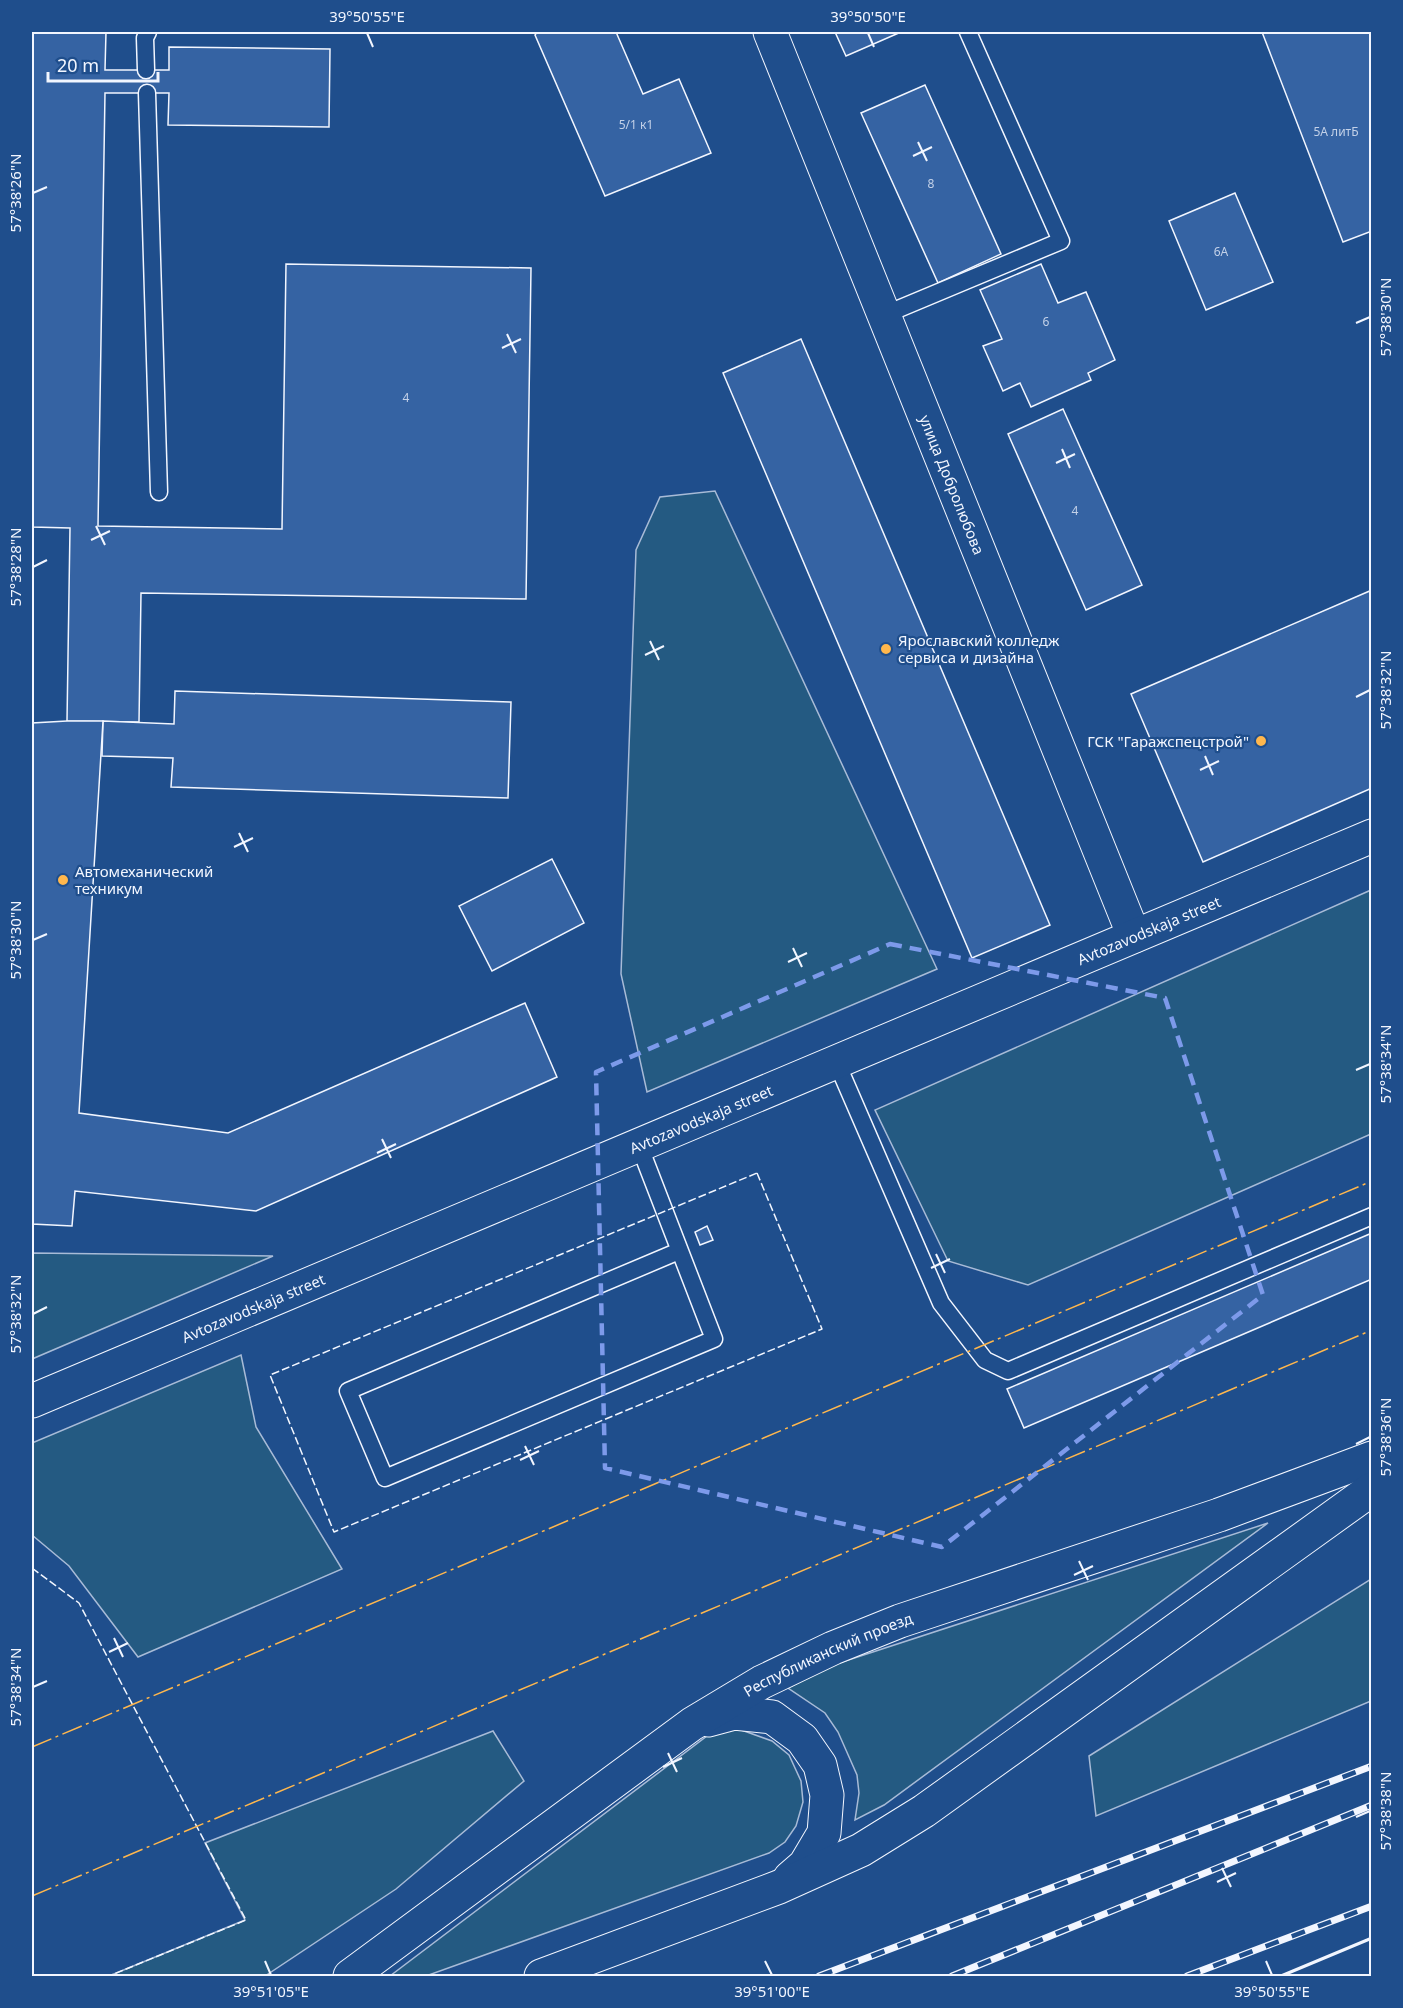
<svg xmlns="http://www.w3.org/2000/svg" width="1403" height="2008" font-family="'Noto Sans',sans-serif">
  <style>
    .green { fill: #245a82; stroke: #a8bbd7; stroke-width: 1.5 }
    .building { fill: #3563a3; stroke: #f2f6ff; stroke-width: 1.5 }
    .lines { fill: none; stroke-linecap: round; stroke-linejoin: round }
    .lane-casing { stroke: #f2f6ff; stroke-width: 19 }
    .street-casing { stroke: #f2f6ff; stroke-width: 35 }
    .secondary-casing { stroke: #f2f6ff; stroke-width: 35 }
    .lane { stroke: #1f4e8c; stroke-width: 16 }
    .street { stroke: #1f4e8c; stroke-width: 33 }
    .secondary { stroke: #1f4e8c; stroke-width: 33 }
    .rail-casing { stroke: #f2f6ff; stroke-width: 7 }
    .rail { stroke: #1f4e8c; stroke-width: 4.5; stroke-dasharray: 14; stroke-linecap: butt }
    .fence { stroke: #f2f6ff; stroke-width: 1.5; stroke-dasharray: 8 3; stroke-linecap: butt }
    .wall { stroke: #f2f6ff; stroke-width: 3 }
    .power { stroke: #ffb74d; stroke-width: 1.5; stroke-dasharray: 21 4.5 3 4.5; stroke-linecap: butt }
    .marked { fill: none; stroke: #7d9aea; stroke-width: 4.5; stroke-dasharray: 12 8; stroke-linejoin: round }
    .ticks { fill: none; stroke: #f2f6ff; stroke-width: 2 }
    .poi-dot { fill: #ffb74d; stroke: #1f4e8c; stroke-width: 2 }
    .labels { text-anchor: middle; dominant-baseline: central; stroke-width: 4.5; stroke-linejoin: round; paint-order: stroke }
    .number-label { font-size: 12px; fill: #c3d1e8 }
    .street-label { font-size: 15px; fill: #f2f6ff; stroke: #1f4e8c }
    .poi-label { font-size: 15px; fill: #f2f6ff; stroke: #1f4e8c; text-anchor: start }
    .neatline { fill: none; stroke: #f2f6ff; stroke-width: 2 }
    .ticks-label { font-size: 15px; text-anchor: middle; fill: #f2f6ff }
  </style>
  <rect width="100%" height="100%" fill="#1f4e8c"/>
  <g class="green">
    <path d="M715 491 937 969 647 1092 621 974 636 550 660 497Z"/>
    <path d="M1371 890V1134L1028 1285 948 1261 875 1110Z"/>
    <path d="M32 1253 273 1256 32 1359Z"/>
    <path d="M241 1355 256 1427 342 1569 138 1657 69 1566 32 1535V1443Z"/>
    <path d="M1268 1523 884 1805 855 1820 859 1793 857 1775 838 1732 825 1713 788 1688 833 1665Z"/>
    <path d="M1371 1579V1701L1096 1816 1089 1756Z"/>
    <path d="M733 1727 772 1741 789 1755 801 1781 803 1802 796 1826 785 1842 769 1853 426 1976H390L711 1733Z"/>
    <path d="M493 1731 524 1781 396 1889 265 1976H109L245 1920 205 1843Z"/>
  </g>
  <g class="building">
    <path d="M33 32H106L105 70H169V47L330 49 329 127 168 125 169 93H105L98 526 282 529 286 264 531 268 526 599 141 593 139 722 67 721 70 528 32 527V69Z"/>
    <path d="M537 32H616L643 94 679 79 711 153 605 196 535 35Z"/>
    <path d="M835 32H901L846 56Z"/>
    <path d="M1262 32H1372V231L1343 242Z"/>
    <path d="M925 85 1001 254 938 283 861 113Z"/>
    <path d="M1235 193 1273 282 1206 310 1169 221Z"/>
    <path d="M1041 264 1058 303 1086 292 1115 360 1088 373 1091 380 1031 407 1020 383 1003 391 983 346 1002 339 980 290Z"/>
    <path d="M801 339 1050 925 972 958 723 373Z"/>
    <path d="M1063 409 1142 585 1086 610 1008 434Z"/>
    <path d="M1372 590V788L1203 862 1131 694Z"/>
    <path d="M175 691 511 702 508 798 171 787 173 758 102 756 103 721 174 724Z"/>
    <path d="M67 721H103L79 1113 228 1133 525 1003 557 1077 256 1211 75 1191 72 1226 32 1224V723Z"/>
    <path d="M552 859 584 923 492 971 459 906Z"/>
    <path d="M707 1226 713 1240 700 1245 695 1232Z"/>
    <path d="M1372 1233V1279L1024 1428 1007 1389Z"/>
  </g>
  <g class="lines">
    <g class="lane-casing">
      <g id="lane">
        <path d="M146 70 145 38 148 32"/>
        <path d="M147 93 159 492"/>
        <path d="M884 315 1061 241 968 32"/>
        <path d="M836 1061 941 1303 985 1360 1008 1371 1372 1216"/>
        <path d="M639 1145 714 1339 385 1478 348 1391 679 1251"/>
      </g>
    </g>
    <g class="street-casing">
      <g id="street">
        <path id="s1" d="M770 32 1134 936"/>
        <path id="s2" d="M32 1401 1372 836"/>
      </g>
    </g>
    <g class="secondary-casing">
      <g id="secondary">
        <path d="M708 1720 734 1713 772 1717 802 1739 820 1765 827 1795 824 1833 805 1865 790 1878"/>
        <path id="s3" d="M350 1976 692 1724 762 1682 833 1648 900 1621 1219 1515 1372 1458"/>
        <path d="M541 1976 779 1887 861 1850 924 1811 1372 1489"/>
      </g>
    </g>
    <use href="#lane" class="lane"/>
    <use href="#street" class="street"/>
    <use href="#secondary" class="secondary"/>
    <g class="rail-casing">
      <g id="rail">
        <path d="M819 1976 1372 1766"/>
        <path d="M952 1976 1372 1805"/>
        <path d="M1187 1976 1372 1906"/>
      </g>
    </g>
    <use href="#rail" class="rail"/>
    <g class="fence">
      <path d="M757 1173 822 1329 334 1532 270 1375Z"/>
      <path d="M32 1568 79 1603 246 1920 109 1976"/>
    </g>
    <path class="wall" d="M1281 1976 1372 1938"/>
    <g class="power">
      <path d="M32 1747 1372 1181"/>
      <path d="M32 1896 1372 1330"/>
    </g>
  </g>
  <path class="marked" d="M890 944 1165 998 1263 1295 942 1547 605 1468 596 1072Z"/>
  <path class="ticks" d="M367 33 373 47M868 33 874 47M918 142 927 161M913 156 932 147M33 193 47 187M1356 323 1370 317M507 334 516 353M502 348 521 339M1062 449 1070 468M1056 463 1075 454M96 526 105 545M91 540 110 531M33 567 47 560M650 641 659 660M645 655 664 646M1356 697 1370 690M1205 756 1213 775M1200 770 1219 761M239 833 248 852M234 847 253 838M33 940 47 934M793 948 802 967M788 962 807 953M1356 1070 1370 1064M382 1139 391 1158M377 1153 396 1144M936 1254 945 1273M931 1268 950 1259M33 1314 47 1307M1356 1444 1370 1437M525 1446 534 1465M520 1460 539 1451M1079 1561 1088 1580M1074 1575 1093 1566M114 1638 123 1657M109 1652 128 1643M33 1687 47 1681M668 1753 677 1772M663 1767 682 1758M1356 1817 1370 1811M1222 1868 1231 1887M1217 1882 1236 1873M265 1961 271 1975M765 1961 772 1975M1266 1961 1272 1975"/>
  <g class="poi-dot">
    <circle cx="886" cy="649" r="6"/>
    <circle cx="1261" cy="741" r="6"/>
    <circle cx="63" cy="880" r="6"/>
  </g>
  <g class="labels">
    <g class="number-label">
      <text x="636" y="124">5/1 к1</text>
      <text x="1336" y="131">5А литБ</text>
      <text x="931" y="183">8</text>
      <text x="1221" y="251">6А</text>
      <text x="1046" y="321">6</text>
      <text x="406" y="397">4</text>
      <text x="1075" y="510">4</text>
    </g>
    <g class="street-label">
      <text stroke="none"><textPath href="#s1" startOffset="488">улица Добролюбова</textPath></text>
      <text stroke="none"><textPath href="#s2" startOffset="1212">Avtozavodskaja street</textPath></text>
      <text stroke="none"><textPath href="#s2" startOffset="726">Avtozavodskaja street</textPath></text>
      <text stroke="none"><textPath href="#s2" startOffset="240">Avtozavodskaja street</textPath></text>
      <text stroke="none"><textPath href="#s3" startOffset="578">Республиканский проезд</textPath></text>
    </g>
    <g class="poi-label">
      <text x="898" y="640">Ярославский колледж<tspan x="898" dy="17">сервиса и дизайна</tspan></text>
      <text x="1249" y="741" text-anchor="end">ГСК "Гаражспецстрой"</text>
      <text x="75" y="871">Автомеханический<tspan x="75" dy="17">техникум</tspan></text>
    </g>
  </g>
  <rect width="1403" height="2008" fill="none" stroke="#1f4e8c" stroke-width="66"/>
  <path d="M48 72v9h110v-9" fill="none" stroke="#f2f6ff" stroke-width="3"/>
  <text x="57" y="72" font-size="18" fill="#f2f6ff" stroke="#1f4e8c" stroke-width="4.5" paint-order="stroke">20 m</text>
  <rect x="33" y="33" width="1337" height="1942" class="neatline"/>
  <g class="ticks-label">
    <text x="367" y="22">39°50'55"E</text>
    <text x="868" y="22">39°50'50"E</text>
    <text transform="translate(16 193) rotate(-90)" y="5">57°38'26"N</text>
    <text transform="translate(1386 317) rotate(-90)" y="5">57°38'30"N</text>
    <text transform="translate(16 567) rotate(-90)" y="5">57°38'28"N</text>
    <text transform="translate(1386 690) rotate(-90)" y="5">57°38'32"N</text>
    <text transform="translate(16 940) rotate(-90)" y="5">57°38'30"N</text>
    <text transform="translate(1386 1064) rotate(-90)" y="5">57°38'34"N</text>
    <text transform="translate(16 1314) rotate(-90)" y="5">57°38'32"N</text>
    <text transform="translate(1386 1437) rotate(-90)" y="5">57°38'36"N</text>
    <text transform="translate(16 1687) rotate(-90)" y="5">57°38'34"N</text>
    <text transform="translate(1386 1811) rotate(-90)" y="5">57°38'38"N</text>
    <text x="271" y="1997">39°51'05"E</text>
    <text x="772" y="1997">39°51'00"E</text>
    <text x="1272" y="1997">39°50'55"E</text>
  </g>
</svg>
